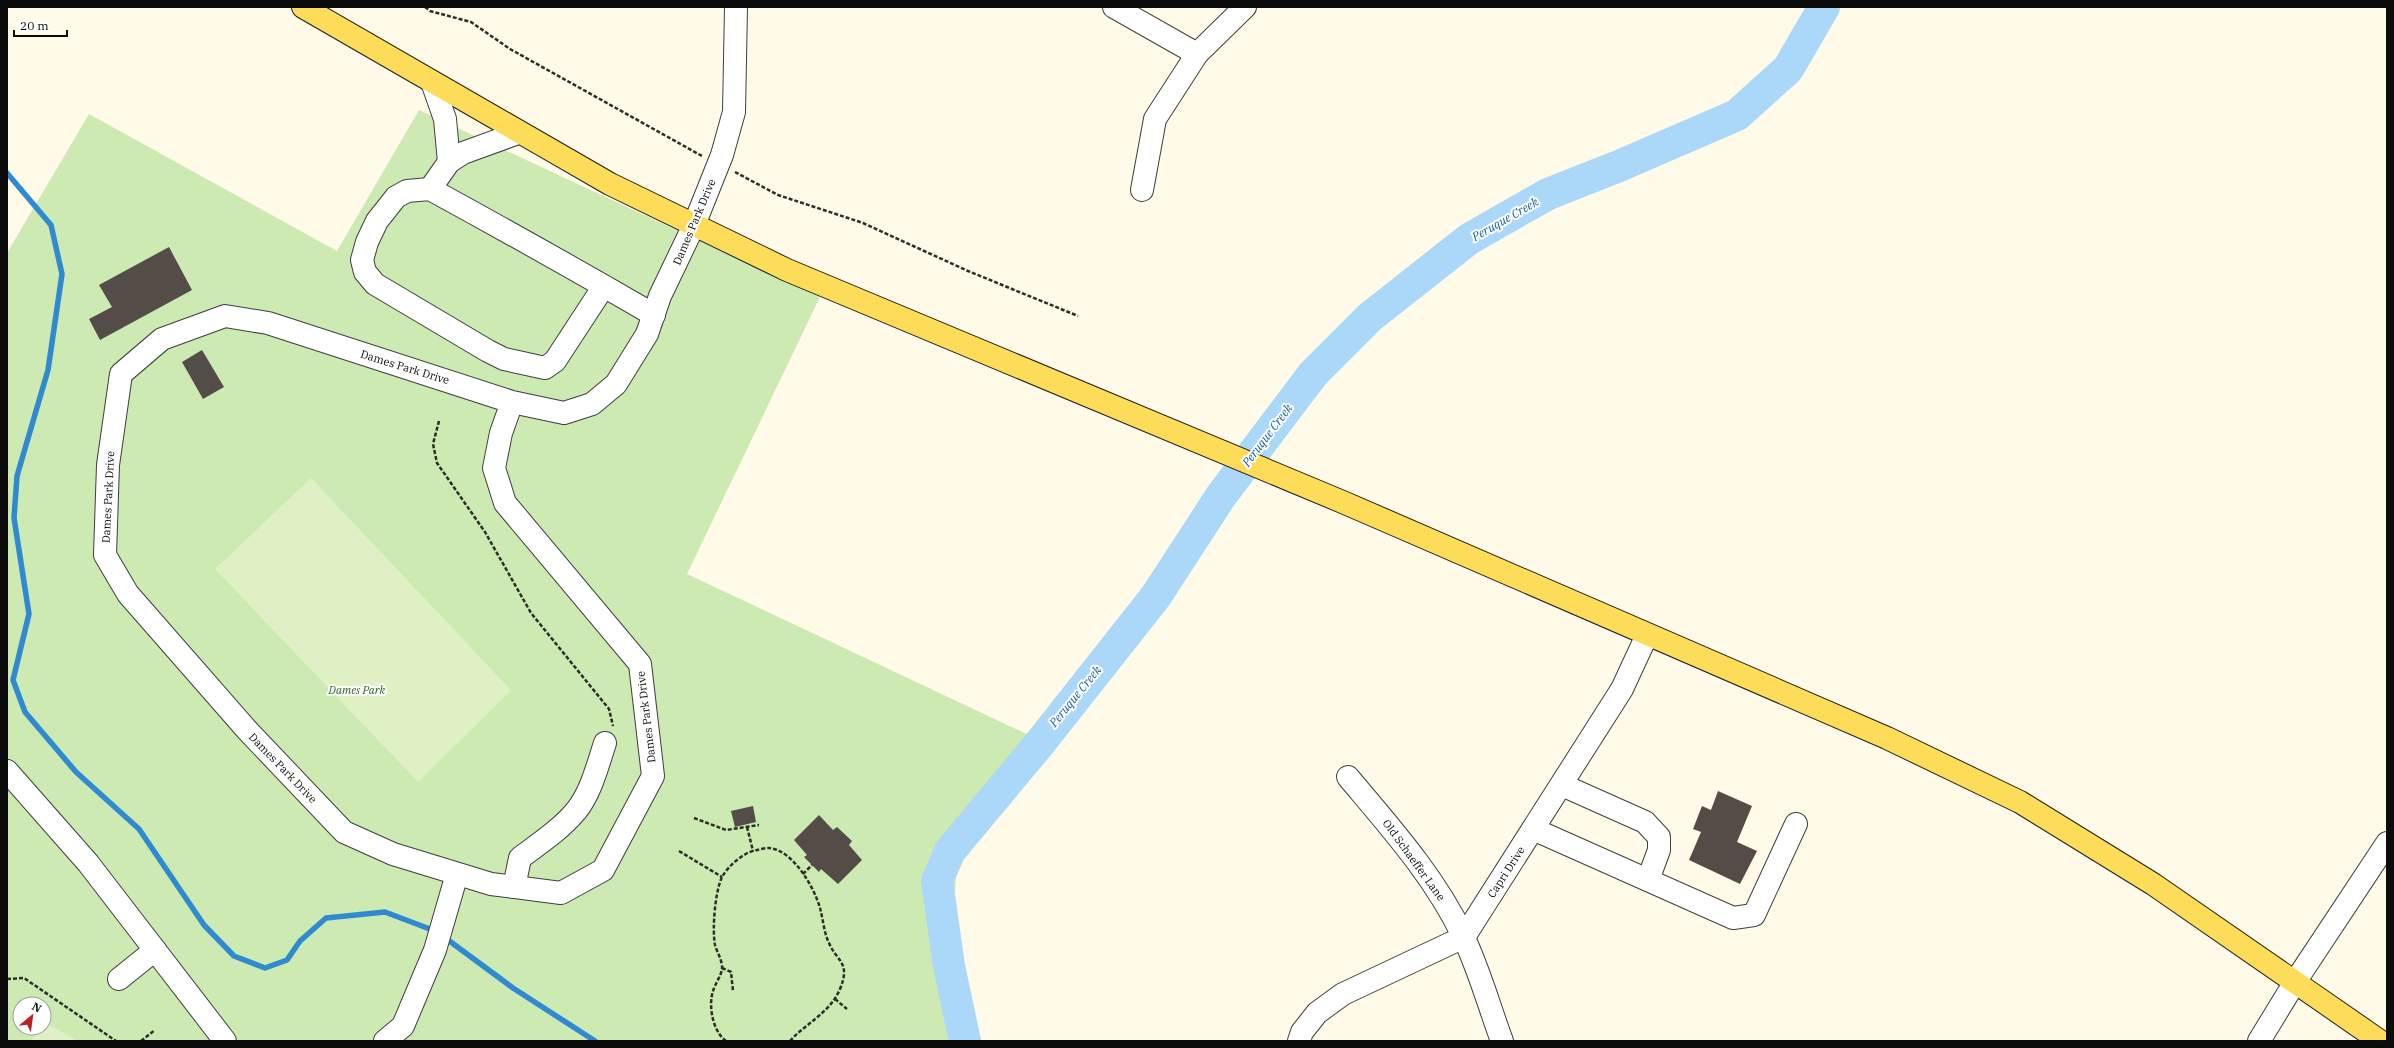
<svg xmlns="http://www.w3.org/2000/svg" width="2394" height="1048" font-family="'IBM Plex Serif',serif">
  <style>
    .green { fill: #cceab1; fill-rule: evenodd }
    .pitch { fill: #dff1c4 }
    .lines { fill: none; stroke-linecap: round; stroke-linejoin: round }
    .stream { stroke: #308ad1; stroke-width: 5.5 }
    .river { stroke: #abd8f8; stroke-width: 32 }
    .building { fill: #534c47 }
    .minor-casing { stroke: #3e3e3e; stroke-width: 24 }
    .major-casing { stroke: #1c1c1c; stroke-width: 24 }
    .path { stroke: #2d2d2d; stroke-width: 2.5; stroke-dasharray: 4 2; stroke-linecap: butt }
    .minor { stroke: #fff; stroke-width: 22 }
    .major { stroke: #fddc5a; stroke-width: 22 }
    .labels { text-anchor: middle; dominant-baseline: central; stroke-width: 4; stroke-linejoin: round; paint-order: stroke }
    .street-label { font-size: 11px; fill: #0b0b0b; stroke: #fff }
    .park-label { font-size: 11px; font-style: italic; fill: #26631a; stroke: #fff }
    .water-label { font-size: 12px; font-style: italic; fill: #115b9f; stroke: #fff }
  </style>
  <rect width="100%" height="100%" fill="#fffbe8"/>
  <path class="green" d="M419 110 820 297 687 574 1033 737 958 849 948 990 958 1041H7V253L89 114 337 251ZM20 1004H44V1028H20Z"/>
  <g class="pitch">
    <path d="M311 478 511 690 418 782 215 569Z"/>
    <path d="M44 1022 78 1041H31L39 1028H44Z"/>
  </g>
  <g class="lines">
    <g class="stream">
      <path d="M7 173 51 225 62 274 48 370 17 476 14 518 29 614 13 680 25 712 76 772 139 829 204 925 234 956 265 968 287 960 300 941 326 918 385 912 435 931"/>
      <path d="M444 937 513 988 595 1041"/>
    </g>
    <path class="river" d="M965 1041 949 966 937 881 950 851 1040 743 1156 596 1221 496 1313 374 1370 317 1469 239 1548 194 1619 166 1737 115 1788 69 1824 7"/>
  </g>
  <g class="building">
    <path d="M169 247 192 290 100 340 89 319 112 307 99 285Z"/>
    <path d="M202 350 224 387 203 399 182 362Z"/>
    <path d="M1718 791 1752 806 1737 842 1757 851 1740 884 1689 860 1701 832 1693 829 1702 806 1711 810Z"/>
    <path d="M753 806 756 822 735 827 731 811Z"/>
    <path d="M819 815 833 830 837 827 852 841 849 845 862 860 838 884 821 869 819 872 804 857 807 855 794 840Z"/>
  </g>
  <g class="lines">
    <g class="minor-casing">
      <g id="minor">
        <path d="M1114 7 1197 54"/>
        <path d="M432 82 445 119 449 162"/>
        <path d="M430 189 449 162 463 153 518 133"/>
        <path d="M1142 190 1155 119 1197 54 1245 7"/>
        <path d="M604 286 555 361 545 368 504 359 488 351 375 284 365 272 362 260 367 242 377 221 396 197 407 191 430 189C505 230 580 272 654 315"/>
        <path d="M512 402 501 433 494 468 505 503 640 664 653 776 603 870 561 893 491 884 393 854 344 832 248 731 128 594 105 555 108 465 121 374 162 339 225 316 268 323 512 402 564 413 592 404 616 384 647 334 660 296 694 225 722 155 734 112 736 7"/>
        <path d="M7 771 88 863 225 1041"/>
        <path d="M1348 777C1390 827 1435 877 1463 936 1479 969 1489 1006 1502 1041"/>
        <path d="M1562 785 1645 822 1659 837V850L1648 880"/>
        <path d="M1533 829 1733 918 1754 915 1796 824"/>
        <path d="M514 887 520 858C540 843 560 830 576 811 591 793 598 764 605 743"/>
        <path d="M119 979 155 950"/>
        <path d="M385 1041 403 1026 435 950 457 874"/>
        <path d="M1299 1041 1302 1032 1317 1013 1343 994 1464 937 1622 689 1647 635"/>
        <path d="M2259 1041 2295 982 2387 843"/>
      </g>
    </g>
    <g class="major-casing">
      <path id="major" d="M303 7 610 184 787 270 1345 503 1887 738 2020 802 2153 884 2380 1041"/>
    </g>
    <g class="path">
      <path d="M425 7 430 11 471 22 510 49 702 156"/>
      <path d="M735 172 778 195 863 223 968 271 1078 316"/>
      <path d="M439 421 433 444 437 463 485 532 531 613 609 709 613 726"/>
      <path d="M694 818 726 830 759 825"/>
      <path d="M747 827 753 851"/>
      <path d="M679 851 722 877"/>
      <path d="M803 874 812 865"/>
      <path d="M722 968 731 972 733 991"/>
      <path d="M7 979 24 978 116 1041"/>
      <path d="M835 999 847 1009"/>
      <path d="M141 1041 155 1030"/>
      <path d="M726 1041C713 1032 708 1006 713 991 715 984 721 976 722 969 723 962 717 952 715 945 712 929 715 892 722 877 729 865 744 852 757 850 761 849 766 848 769 848 793 850 814 887 820 908 823 919 824 933 829 943 837 962 851 962 840 989 830 1013 806 1023 790 1041"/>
    </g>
    <use href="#minor" class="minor"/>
    <use href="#major" class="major"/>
  </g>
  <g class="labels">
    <g class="street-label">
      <text transform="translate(694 222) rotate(-67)">Dames Park Drive</text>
      <text transform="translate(405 367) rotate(17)">Dames Park Drive</text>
      <text transform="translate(108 497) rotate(-87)">Dames Park Drive</text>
      <text transform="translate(646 717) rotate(-97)">Dames Park Drive</text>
      <text transform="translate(283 768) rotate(46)">Dames Park Drive</text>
      <text transform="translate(1414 860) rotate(54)">Old Schaeffer Lane</text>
      <text transform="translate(1506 872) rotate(-57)">Capri Drive</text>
    </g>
    <g class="park-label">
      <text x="357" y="690">Dames Park</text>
    </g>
    <g class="water-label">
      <text transform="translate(1505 219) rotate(-30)">Peruque Creek</text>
      <text transform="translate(1267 435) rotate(-53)">Peruque Creek</text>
      <text transform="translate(1075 696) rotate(-51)">Peruque Creek</text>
    </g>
  </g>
  <rect width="2394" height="1048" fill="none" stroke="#0b0b0b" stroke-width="16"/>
  <g transform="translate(32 1016) rotate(29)"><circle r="19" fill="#ffffff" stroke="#9d9d9d"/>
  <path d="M0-3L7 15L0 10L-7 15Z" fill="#be1f20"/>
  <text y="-6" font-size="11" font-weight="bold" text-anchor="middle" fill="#0b0b0b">N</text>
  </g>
  <path d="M14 30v6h53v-6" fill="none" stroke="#0b0b0b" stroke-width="2"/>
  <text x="20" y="30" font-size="12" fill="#0b0b0b" stroke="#ffffff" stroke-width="3" paint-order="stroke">20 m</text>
</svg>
